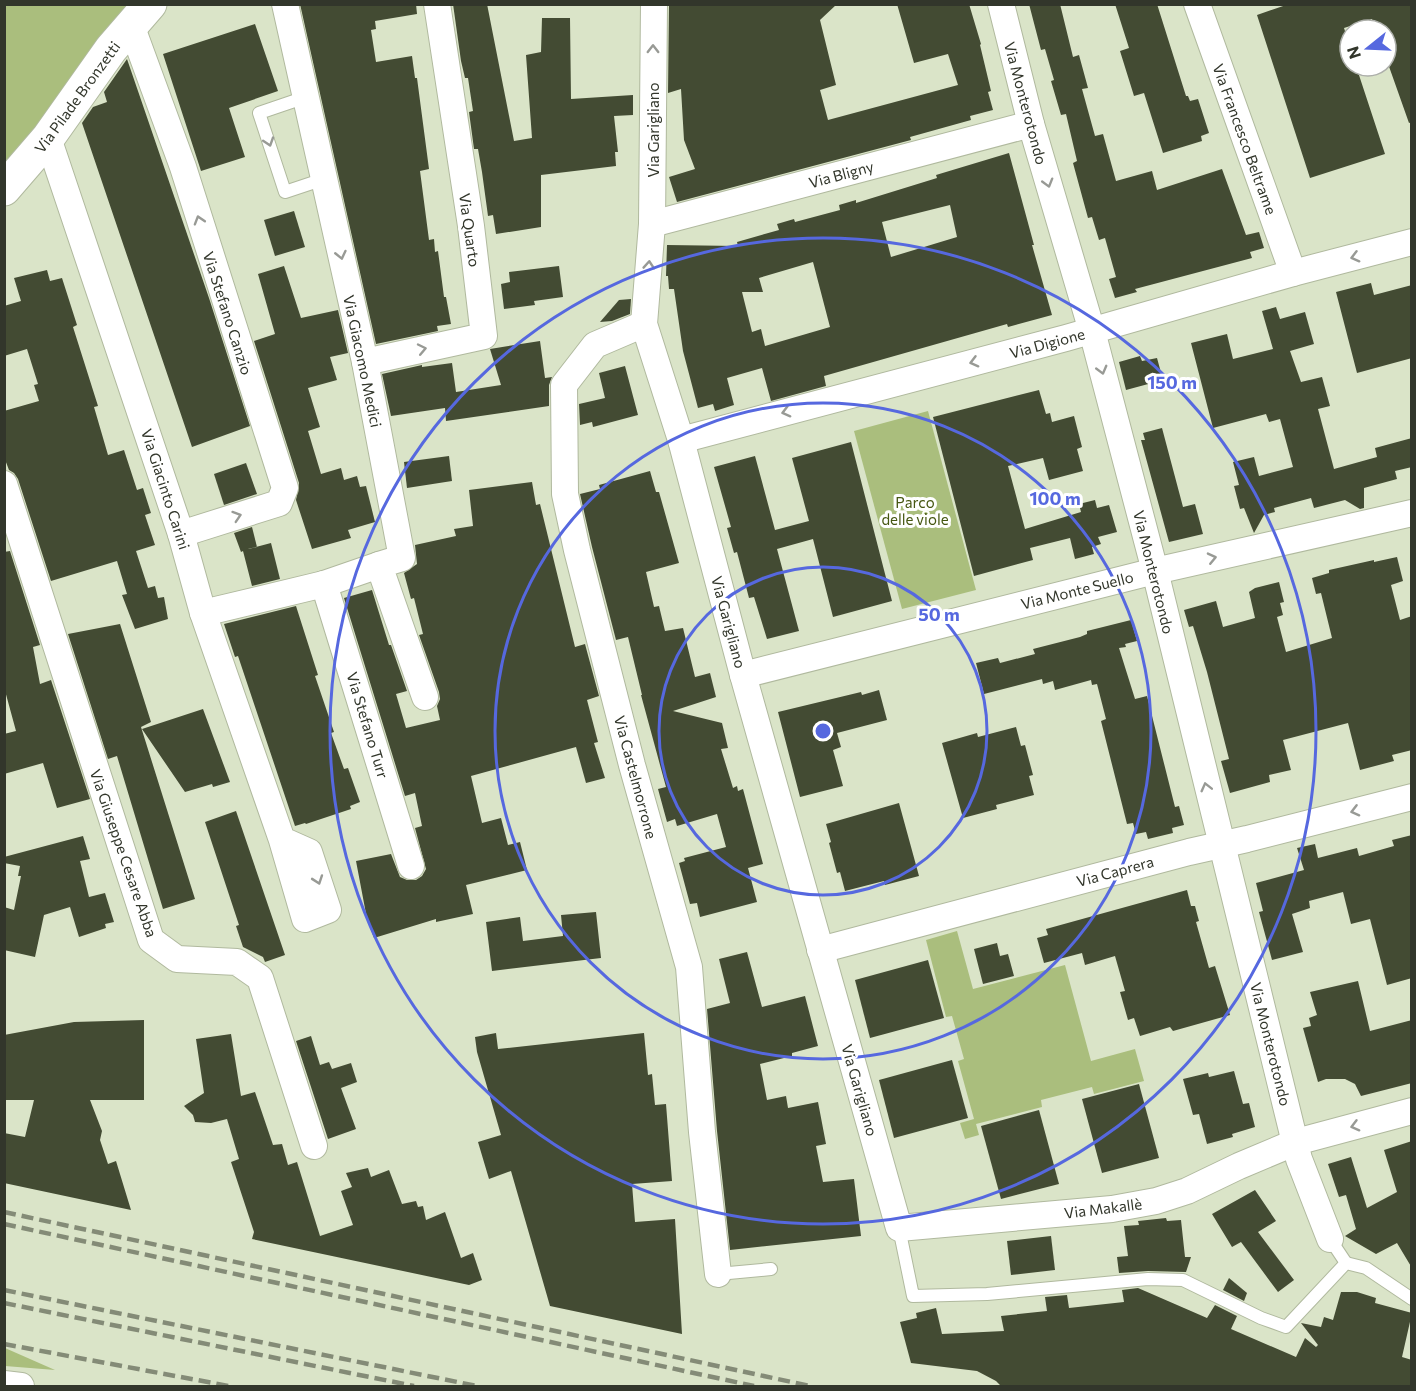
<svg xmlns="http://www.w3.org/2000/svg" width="1416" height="1391" font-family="Commissioner,sans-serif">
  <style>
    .green { fill: #aabe7d }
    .building { fill: #434b33; fill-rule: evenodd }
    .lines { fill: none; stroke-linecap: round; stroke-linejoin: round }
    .service-casing { stroke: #b0b99e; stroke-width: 14 }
    .minor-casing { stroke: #b0b99e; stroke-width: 28 }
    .secondary-casing { stroke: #b0b99e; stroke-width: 35 }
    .service { stroke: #fff; stroke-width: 12 }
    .minor { stroke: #fff; stroke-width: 26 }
    .secondary { stroke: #fff; stroke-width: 33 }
    .rail { stroke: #848b77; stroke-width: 4.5; stroke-dasharray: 12 6; stroke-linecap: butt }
    .oneway { stroke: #989a95 }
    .ring { fill: none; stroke: #5668df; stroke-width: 3 }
    .labels { text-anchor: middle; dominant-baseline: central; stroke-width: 6; stroke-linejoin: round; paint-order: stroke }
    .street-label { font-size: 15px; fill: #32362b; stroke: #fff }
    .park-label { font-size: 15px; fill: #465712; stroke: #fff }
    .centre { fill: #5668df; stroke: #fff; stroke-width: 3 }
    .ring-label { font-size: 18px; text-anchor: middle; font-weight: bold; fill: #5668df; stroke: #fff; stroke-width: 6; stroke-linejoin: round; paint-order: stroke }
  </style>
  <rect width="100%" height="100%" fill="#dae4c8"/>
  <g class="green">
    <path d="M5 5H137L5 169Z"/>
    <path d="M928 411 976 590 902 609 854 431Z"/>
    <path d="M957 931 973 989 1065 965 1091 1061 1135 1049 1144 1081 1094 1094 1092 1087 1041 1100 1042 1107 976 1124 979 1135 965 1139 960 1123 974 1119 958 1061 964 1059 952 1016 946 1017 926 940Z"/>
    <path d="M4 1348H5L55 1370 5 1366Z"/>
  </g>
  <g class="building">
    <path d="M300 4H416L417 14 375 21 376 29 371 30 376 62 412 56 415 78H417L429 169 420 171 429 240 434 239 435 252 438 251 444 297H446L451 324 437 326 438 331 376 344Z"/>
    <path d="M453 4H487L514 141 532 138 526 55 541 52 542 18H570L571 99 633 95V115L614 116 618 152H615L616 166 541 175V227L496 234 493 215 488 216 482 172 478 149H474L469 112 473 111 468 78H465L461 61Z"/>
    <path d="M669 4H837L820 20 836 85 820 90 828 120 958 85 948 54 914 63 897 4H969L981 44 980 45 991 91 988 92 993 110 970 116 971 120 910 137 911 140 677 202 669 177 695 169 684 140 681 89 668 93Z"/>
    <path d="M1029 4H1060L1073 57 1079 55 1088 88 1082 89 1095 136 1103 134 1116 181 1152 171 1157 190 1222 169 1246 235 1259 232 1264 248 1250 252 1252 258 1135 289 1137 292 1115 298 1109 279 1116 277 1105 238 1099 240 1092 217 1088 218 1073 163 1077 161 1066 114 1061 115 1051 81 1054 80 1045 49 1041 50Z"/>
    <path d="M1115 4H1157L1186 96H1188L1190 101 1198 99 1209 133 1201 136 1202 141 1163 153 1144 93 1134 96 1120 51 1129 48Z"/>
    <path d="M1289 4H1412V122L1409 123 1386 58V30H1376L1372 19 1344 28 1350 47V66H1356L1385 154 1310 178 1257 15Z"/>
    <path d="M255 24 278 91 229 108 245 157 201 171 163 54Z"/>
    <path d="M127 59 209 298 250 426 192 447 82 123 93 107 107 102 104 92Z"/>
    <path d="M1009 153 1034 245H1032L1052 315 1008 327 1007 324 824 376 826 386 771 401 762 368 727 378 734 405 715 411 713 404 698 408 683 351 674 289H669L668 276H666L667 245 738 246 737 242 779 230 777 224 794 219 795 222 840 210 839 205 856 200V203L937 178 936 175ZM950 205 957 237 891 257 882 222ZM813 262 830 327 765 346 761 329 752 332 742 292H763L759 278Z"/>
    <path d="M294 211 305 247 275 256 264 220Z"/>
    <path d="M284 266 301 318 338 310 348 353 330 357 337 380 308 388 320 427 308 431 321 474 341 468 344 480 357 476 360 487 366 486 375 522 348 530 351 538 312 549 296 500 299 483 254 341 275 334 258 274Z"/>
    <path d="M559 266 563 297 534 301 535 305 504 309 501 284 510 282 509 272Z"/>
    <path d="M47 270 50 281 62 278 77 325 73 327 98 406 94 407 108 455 124 450 137 490 143 488 151 513 145 515 155 545 136 551 148 588 155 586 158 598 164 597 168 619 135 629 122 595 127 594 117 561 51 581 18 479 14 473 9 470 4 457V411L39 401 34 385 38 384 27 349 4 356V306L21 301 14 278Z"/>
    <path d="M1371 283 1374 295 1412 285V358L1357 373 1336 292Z"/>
    <path d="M631 299 630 314 612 321 600 322 619 300Z"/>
    <path d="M1276 307 1280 319 1305 312 1314 344 1290 351 1301 382 1322 377 1330 406 1318 409 1334 469 1377 457 1375 448 1412 438V467L1395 471 1397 479 1364 488V508L1360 509 1345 500 1314 508 1311 498 1274 508 1275 512 1264 515 1254 533 1244 508 1240 509 1234 486 1239 485 1233 462 1254 457 1259 476 1293 467 1280 419 1269 422 1266 414 1213 428 1191 343 1227 334 1233 359 1273 349 1262 311Z"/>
    <path d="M540 341 545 378 552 377 549 385V406L446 421 445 408 391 416 382 374 422 365V367L452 363 456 392 501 385 490 349Z"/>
    <path d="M1140 356 1142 361 1157 358 1163 380 1126 390 1119 362Z"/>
    <path d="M625 366 638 415 593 427 592 422 580 425 579 404 605 398 599 373Z"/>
    <path d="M1039 390 1046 414 1050 413 1052 422 1074 416 1082 447 1077 449 1083 471 1049 480 1043 458 1008 466 1025 529 1081 512 1079 504 1095 500 1097 508 1109 505 1117 532 1098 537 1101 544 1092 547 1094 554 1075 559 1070 538 1030 548 1033 560 974 576 933 417Z"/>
    <path d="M1162 428 1183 507 1195 504 1203 534 1169 542 1141 440H1145L1143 433Z"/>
    <path d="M851 442 892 601 833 617 813 539 777 549 799 631 767 639 754 597 749 598 737 552 734 553 727 528 731 527 714 467 755 456 775 530 809 521 792 458Z"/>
    <path d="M449 456 452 481 407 488 404 462Z"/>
    <path d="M246 463 257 494 224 505 214 474Z"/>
    <path d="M650 471 656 492H659L679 563 646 572 654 607 659 606 665 631 683 628 695 677 710 673 716 697 673 711 722 723 728 748 721 749 733 788 737 786 738 791 743 789 763 864 748 868 757 902 700 917 697 903 690 904 679 863 685 861 684 858 726 847 717 814 677 826 675 819 667 822 658 789 666 787 641 695H642L628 637 616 640 592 547 580 494 600 489 599 485Z"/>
    <path d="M532 482 536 505 540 504 575 647 585 644 599 696 587 700 598 742 594 743 605 778 586 783 576 747 471 776 482 823 501 818 508 845 520 842 527 870 466 885 473 914 436 922V919L374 938 367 919 356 861 391 854 400 877 407 880H416L422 876 426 869 415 828 422 826 415 793 405 796 344 598 372 590 389 645H391L407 691 396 694 406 728 440 720 437 706 440 699 439 692 419 635 423 634 414 598 411 599 404 573 417 564 415 545 456 536 454 529 473 526 469 490Z"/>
    <path d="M252 527 257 547 248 549 271 543 280 579 252 586 243 551 241 552 234 533Z"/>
    <path d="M10 551 40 645 33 647 40 684 51 680 90 799 57 808 43 763 4 774V734L16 731 4 687V552Z"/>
    <path d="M1397 557 1403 581 1391 585 1400 620 1412 616V750L1392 755 1394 761 1360 770 1348 723 1283 740 1291 770 1269 775 1270 782 1230 793 1221 761 1229 759 1207 672 1193 626 1189 627 1184 610 1216 601 1223 627 1255 618 1249 592 1255 588 1279 582 1284 602 1280 603 1283 615 1277 617 1286 652 1332 638 1321 593 1316 594 1312 578 1329 573V570L1374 560V562Z"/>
    <path d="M296 606 318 675 315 676 334 732 331 733 344 769 348 768 360 802 350 806 351 809 306 824 305 823 295 826 238 656 235 657 224 624Z"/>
    <path d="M1131 620 1137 641 1125 644 1126 647 1119 648 1135 699 1147 696 1175 807 1179 806 1184 825 1172 828 1173 833 1148 839 1146 832 1136 834 1133 823 1127 824 1101 721 1106 719 1097 684 1092 685 1091 680 1055 690 1053 681 1043 684 1042 679 984 694 976 663 998 658 1000 663 1035 654 1033 649 1080 637 1087 634V631Z"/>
    <path d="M120 624 151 722 141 727 195 899 163 909 117 756 108 759 68 634Z"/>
    <path d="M879 690 887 720 837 733 841 747 833 750 843 786 800 797 778 712 861 692 862 695Z"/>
    <path d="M203 709 230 782 213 787 212 784 185 792 142 729Z"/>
    <path d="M1016 727 1021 746 1025 745 1033 775 1029 776 1034 795 996 805 997 809 963 818 942 743 977 733 978 737Z"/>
    <path d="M899 803 919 876 885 885 884 881 845 891 840 872 837 873 829 843 831 842 826 824Z"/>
    <path d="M236 811 285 955 265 962 263 957 243 947 236 926 239 925 205 822Z"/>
    <path d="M1412 835V978L1387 985 1370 919 1351 924 1343 892 1309 901 1310 908 1292 914 1303 952 1272 960 1259 912 1263 911 1256 883 1304 870 1297 848 1315 844 1318 858 1357 848 1359 856 1394 846 1392 840Z"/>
    <path d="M83 836 90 859 80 861 89 897 105 893 114 922 105 924 106 928 79 937 70 907 44 915 35 957 4 950V907L14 910 21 876H18L20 866 4 863V857Z"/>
    <path d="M1187 890 1191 906H1195L1199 921 1196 922 1209 968 1215 966 1230 1015 1173 1031 1170 1027 1140 1036 1134 1018 1128 1020 1120 992 1125 991 1115 956 1085 965 1082 953 1044 963 1037 938 1048 935 1046 929Z"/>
    <path d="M596 912 601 958 492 971 486 922 520 917 523 941 563 936 561 915Z"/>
    <path d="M997 943 1000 956 1008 954 1014 976 983 984 974 949Z"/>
    <path d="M747 952 762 1007 805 996 818 1046 792 1053V1056L760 1064 767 1100 786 1096 788 1108 818 1102 826 1144 816 1146 823 1182 854 1179 861 1236 730 1250 717 1131 707 1009 730 1003 719 959Z"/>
    <path d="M928 960 944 1018 870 1038 855 980Z"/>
    <path d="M1358 981 1370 1031 1412 1020V1083L1361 1096 1355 1084 1345 1079H1326L1318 1082 1303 1028 1311 1026 1309 1018 1317 1015 1310 992Z"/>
    <path d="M144 1020V1100H90L102 1131 100 1140 108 1164 116 1161 131 1210 4 1183V1133L25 1137 34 1100H4V1035L74 1022Z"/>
    <path d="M496 1033 498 1049 644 1033 648 1075 652 1074 655 1105 666 1104 672 1181 632 1184 635 1222 675 1219 682 1334 550 1306 511 1171 489 1179 478 1142 501 1135 477 1052 475 1037Z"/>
    <path d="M231 1034 241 1096 255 1092 273 1145 282 1144 288 1165 297 1162 320 1236 353 1225 341 1191 352 1187 346 1173 368 1168 371 1177 389 1170 402 1204 416 1201 418 1207 423 1206 426 1220 445 1212 461 1258 473 1253 482 1280 469 1285 252 1239 254 1232 231 1162 239 1159 227 1119 211 1123 195 1122 193 1115 184 1106 204 1093 196 1039Z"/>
    <path d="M311 1036 320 1065 329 1062 332 1069 351 1063 357 1082 341 1088 356 1129 328 1139 296 1041Z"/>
    <path d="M952 1060 968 1118 894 1138 879 1080Z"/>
    <path d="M1234 1071 1243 1104 1249 1103 1255 1127 1232 1134 1233 1137 1207 1144 1199 1114 1193 1115 1183 1079 1208 1073 1209 1077Z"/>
    <path d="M1139 1084 1159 1158 1102 1173 1082 1099Z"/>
    <path d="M1039 1110 1059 1184 1001 1199 981 1126Z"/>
    <path d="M1412 1141V1268L1397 1243 1376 1254 1345 1236 1356 1229 1346 1195 1339 1197 1328 1164 1351 1157 1367 1208 1397 1192 1384 1150Z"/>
    <path d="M1255 1190 1276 1221 1258 1232 1294 1280 1278 1292 1241 1242 1232 1247 1212 1214Z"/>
    <path d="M1166 1218 1167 1221 1181 1220 1185 1257H1191L1186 1272 1148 1271 1119 1273 1117 1257 1128 1256 1124 1226 1139 1225 1138 1221Z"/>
    <path d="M1051 1236 1055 1270 1011 1275 1007 1241Z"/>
    <path d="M1229 1278 1247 1293 1244 1301 1223 1290Z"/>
    <path d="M1138 1288 1207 1318 1215 1305 1237 1316 1231 1329 1296 1357 1305 1338 1316 1347 1318 1345 1301 1323 1321 1327 1324 1317 1333 1320 1341 1292H1357L1376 1298 1375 1303 1412 1313 1402 1357 1412 1360V1386H1001L996 1381 977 1371 911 1363 900 1322 917 1318 916 1313 936 1308 942 1334 1004 1331 1001 1316 1047 1311 1045 1297 1067 1295 1069 1308 1124 1302 1122 1290Z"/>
  </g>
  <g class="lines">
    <g class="service-casing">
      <g id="service">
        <path d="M306 97 259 113 285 192 324 179"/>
        <path d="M899 1228 913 1296 987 1294 1148 1279 1183 1280 1261 1318 1286 1327 1346 1263 1366 1268 1412 1299"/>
        <path d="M1330 1239 1346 1263"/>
        <path d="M718 1274 771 1269"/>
      </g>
    </g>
    <g class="minor-casing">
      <g id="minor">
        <path d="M285 4 365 362 402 558 379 565 425 697"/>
        <path d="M654 4 652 224 644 324 681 440 743 675 899 1228 1112 1209 1156 1201 1187 1191 1239 1166 1296 1142 1412 1111"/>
        <path d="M1001 4 1031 124 1092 331 1155 571 1299 1159 1330 1239"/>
        <path d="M1197 4 1293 273"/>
        <path d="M131 25 183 167 285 488 279 503 181 534"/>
        <path d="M48 138 181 534 203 613 282 840 305 919 328 910 309 852 282 840"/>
        <path d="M652 224 1031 124"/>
        <path d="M644 324 595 345 564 385 565 494 577 550 632 765 689 967 702 1132 718 1274"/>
        <path d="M365 362 484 336 471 226 437 4"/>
        <path d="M681 440 1066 338 1293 273 1412 242"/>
        <path d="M4 484 151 940 177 959 237 962 260 978 314 1146"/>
        <path d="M324 584 411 866"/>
        <path d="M203 613 324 584 379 565"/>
        <path d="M743 675 1155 571 1412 513"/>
        <path d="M820 950 1189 852 1247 839 1412 797"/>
        <path d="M4 1384 21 1386"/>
      </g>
    </g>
    <g class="secondary-casing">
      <path id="secondary" d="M4 189 48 138 111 49 150 4"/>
    </g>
    <use href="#service" class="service"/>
    <use href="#minor" class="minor"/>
    <use href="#secondary" class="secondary"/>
    <g class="rail">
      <path d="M4 1212 810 1386"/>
      <path d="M4 1224 754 1386"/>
      <path d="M4 1290 477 1386"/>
      <path d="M4 1303 414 1386"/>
      <path d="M4 1344 229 1386"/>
    </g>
  </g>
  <defs><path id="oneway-chevron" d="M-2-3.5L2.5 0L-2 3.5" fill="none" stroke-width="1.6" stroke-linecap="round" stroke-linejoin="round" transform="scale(1.5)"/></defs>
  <g class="oneway">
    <use href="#oneway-chevron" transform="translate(653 49) rotate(-90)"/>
    <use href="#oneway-chevron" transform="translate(269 142) rotate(72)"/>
    <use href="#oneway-chevron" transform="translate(1048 183) rotate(74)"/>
    <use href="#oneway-chevron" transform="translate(199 220) rotate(-107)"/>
    <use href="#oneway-chevron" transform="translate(341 255) rotate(77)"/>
    <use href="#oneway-chevron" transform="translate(1355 257) rotate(165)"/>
    <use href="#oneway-chevron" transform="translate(649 265) rotate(-86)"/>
    <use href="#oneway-chevron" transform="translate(422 349) rotate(-12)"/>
    <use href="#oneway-chevron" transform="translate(974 362) rotate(165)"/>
    <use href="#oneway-chevron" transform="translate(1102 370) rotate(75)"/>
    <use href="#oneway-chevron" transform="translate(786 412) rotate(165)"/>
    <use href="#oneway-chevron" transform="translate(237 516) rotate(-18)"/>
    <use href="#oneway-chevron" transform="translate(1212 558) rotate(-13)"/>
    <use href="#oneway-chevron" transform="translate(1206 787) rotate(-104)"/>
    <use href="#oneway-chevron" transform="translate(1355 811) rotate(166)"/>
    <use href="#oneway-chevron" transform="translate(318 880) rotate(71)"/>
    <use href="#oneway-chevron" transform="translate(1355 1126) rotate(165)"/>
  </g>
  <g class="ring">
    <circle cx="823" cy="731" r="164"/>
    <circle cx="823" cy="731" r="328"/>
    <circle cx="823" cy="731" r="493"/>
  </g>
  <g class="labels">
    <g class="street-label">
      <text transform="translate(77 97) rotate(-54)">Via Pilade Bronzetti</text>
      <text transform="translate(1026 103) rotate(75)">Via Monterotondo</text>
      <text transform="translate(653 130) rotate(-90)">Via Garigliano</text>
      <text transform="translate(1245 139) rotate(70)">Via Francesco Beltrame</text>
      <text transform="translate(841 174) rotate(-15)">Via Bligny</text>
      <text transform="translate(470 230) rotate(82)">Via Quarto</text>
      <text transform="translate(228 313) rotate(72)">Via Stefano Canzio</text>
      <text transform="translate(1047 343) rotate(-15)">Via Digione</text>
      <text transform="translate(363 361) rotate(78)">Via Giacomo Medici</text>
      <text transform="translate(166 489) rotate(72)">Via Giacinto Carini</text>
      <text transform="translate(1154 572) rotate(76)">Via Monterotondo</text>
      <text transform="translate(1077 590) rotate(-14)">Via Monte Suello</text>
      <text transform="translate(729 622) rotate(75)">Via Garigliano</text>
      <text transform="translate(368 725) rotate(73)">Via Stefano Turr</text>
      <text transform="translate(636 777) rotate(75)">Via Castelmorrone</text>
      <text transform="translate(124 853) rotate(71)">Via Giuseppe Cesare Abba</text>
      <text transform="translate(1115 871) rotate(-15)">Via Caprera</text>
      <text transform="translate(1271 1044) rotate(76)">Via Monterotondo</text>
      <text transform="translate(860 1090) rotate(74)">Via Garigliano</text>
      <text transform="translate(1103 1208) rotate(-7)">Via Makallè</text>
    </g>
    <g class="park-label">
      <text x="915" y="502">Parco<tspan x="915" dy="17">delle viole</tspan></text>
    </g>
  </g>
  <circle cx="823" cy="731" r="9" class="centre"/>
  <g class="ring-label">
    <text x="1172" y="389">150 m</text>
    <text x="1055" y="505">100 m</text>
    <text x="939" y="621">50 m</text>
  </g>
  <rect width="1416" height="1391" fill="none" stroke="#32362b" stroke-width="12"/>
  <g transform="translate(1368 48) rotate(252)"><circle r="28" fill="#ffffff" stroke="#adafaa" stroke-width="1.5"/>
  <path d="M0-4.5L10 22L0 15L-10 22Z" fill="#5668df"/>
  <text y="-9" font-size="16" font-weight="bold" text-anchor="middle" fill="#32362b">N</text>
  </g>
</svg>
